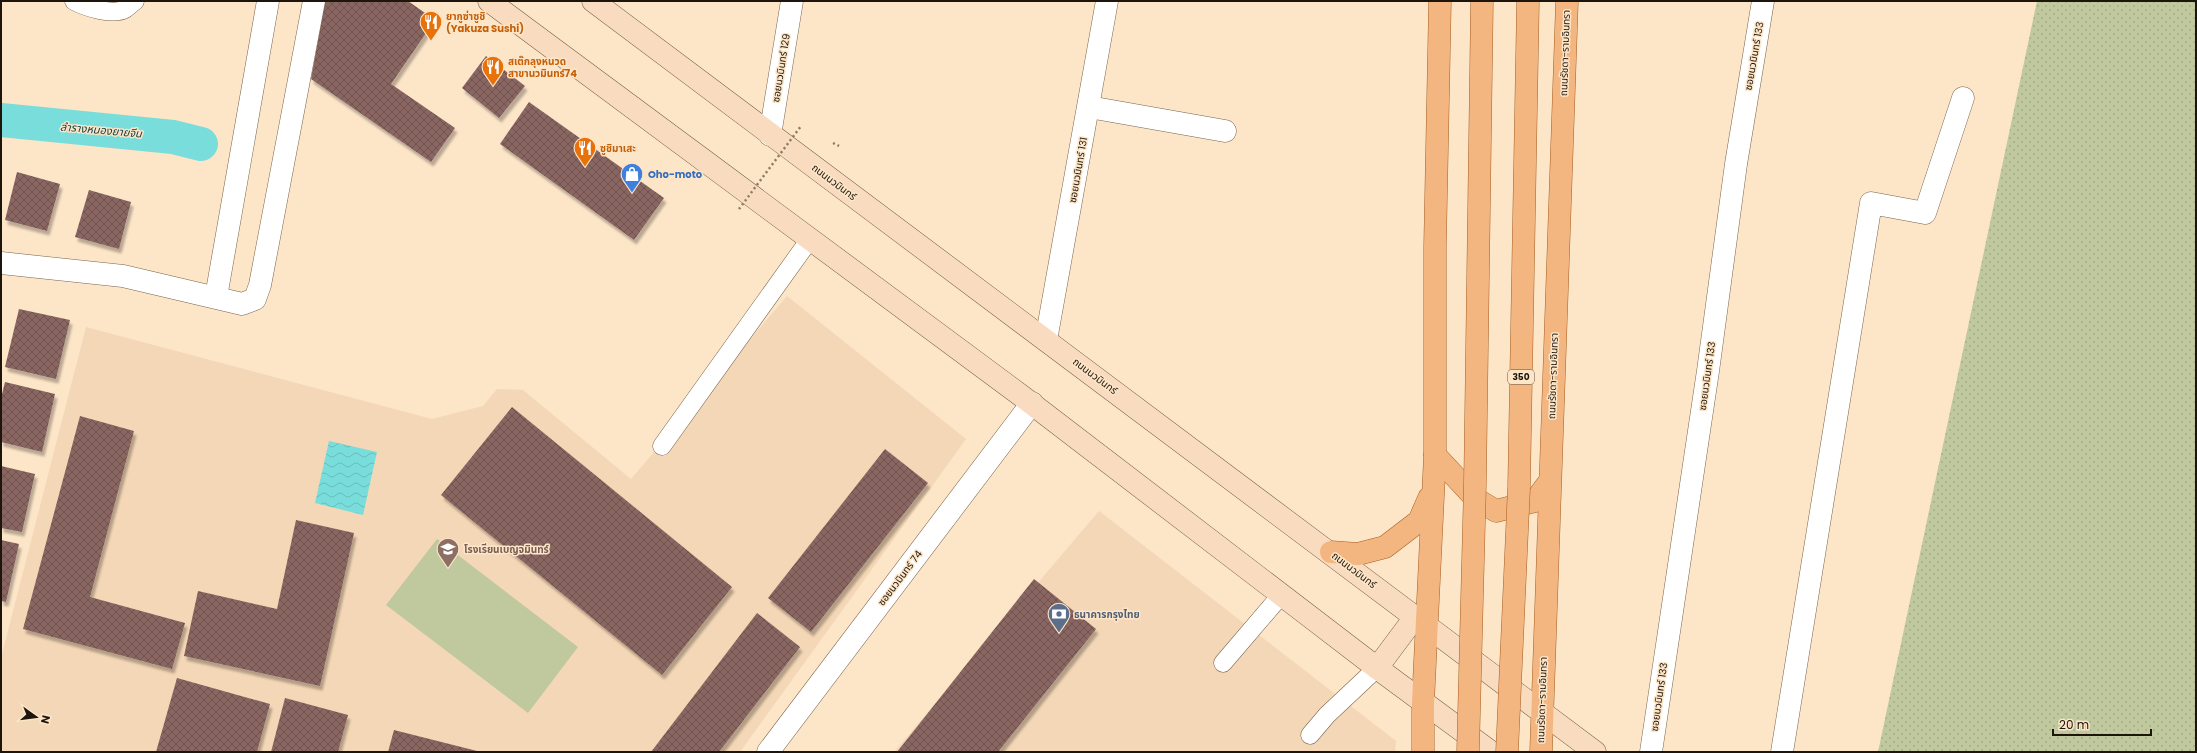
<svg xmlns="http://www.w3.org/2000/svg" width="2197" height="753" font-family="Poppins,'Noto Sans Thai',sans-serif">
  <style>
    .built { fill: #f4d7b6 }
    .green { fill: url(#green-dots) }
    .pitch { fill: #bfc99d }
    .water { fill: url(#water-waves) }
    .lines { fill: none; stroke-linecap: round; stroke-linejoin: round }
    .canal { stroke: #79dddc; stroke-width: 34 }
    .building { fill: url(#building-cross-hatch); filter: url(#shadow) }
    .lane-casing { stroke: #79644b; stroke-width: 19 }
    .street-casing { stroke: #79644b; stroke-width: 23 }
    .secondary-casing { stroke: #79644b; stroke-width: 23 }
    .primary-casing { stroke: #a45e21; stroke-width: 23 }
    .path { stroke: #897966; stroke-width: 2.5; stroke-dasharray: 2 3; stroke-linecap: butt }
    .lane { stroke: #fff; stroke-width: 18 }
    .street { stroke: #fff; stroke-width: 22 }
    .secondary { stroke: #f9dbc0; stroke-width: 22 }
    .primary { stroke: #f4b681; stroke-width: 22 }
    .primary-bridge-casing { stroke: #a45e21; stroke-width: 23; stroke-linecap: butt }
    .path-bridge { stroke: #897966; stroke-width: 2.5; stroke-dasharray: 2 3; stroke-linecap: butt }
    .primary-bridge { stroke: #f4b681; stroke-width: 22 }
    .labels { text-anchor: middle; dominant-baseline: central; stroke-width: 3; stroke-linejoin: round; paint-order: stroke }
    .shield { fill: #fde5c8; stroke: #605344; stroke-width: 1 }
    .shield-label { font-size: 9px; font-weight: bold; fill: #1d150b }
    .food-label { font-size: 10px; font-weight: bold; fill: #c56008; stroke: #fde5c8; text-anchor: start }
    .street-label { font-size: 10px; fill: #1d150b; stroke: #fde5c8 }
    .shop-label { font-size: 10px; font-weight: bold; fill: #366cbe; stroke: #fde5c8; text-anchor: start }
    .education-label { font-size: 10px; font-weight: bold; fill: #785e54; stroke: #fde5c8; text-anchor: start }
    .service-label { font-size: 10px; font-weight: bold; fill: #4e5e75; stroke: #fde5c8; text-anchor: start }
    .water-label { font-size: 11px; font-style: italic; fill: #124141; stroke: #fde5c8 }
  </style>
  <defs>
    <pattern id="green-dots" width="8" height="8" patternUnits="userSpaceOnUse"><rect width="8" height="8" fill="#bfc99d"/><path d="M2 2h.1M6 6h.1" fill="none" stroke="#a4ac86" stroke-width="1.8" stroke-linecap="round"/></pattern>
    <pattern id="water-waves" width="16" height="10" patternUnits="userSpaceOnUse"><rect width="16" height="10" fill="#79dddc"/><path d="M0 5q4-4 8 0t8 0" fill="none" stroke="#68bdbb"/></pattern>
    <pattern id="building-cross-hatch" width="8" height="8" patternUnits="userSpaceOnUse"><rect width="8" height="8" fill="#896662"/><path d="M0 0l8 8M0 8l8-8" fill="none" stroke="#6f534f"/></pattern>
    <filter id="shadow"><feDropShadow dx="2.5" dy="4.5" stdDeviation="1" flood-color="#0004"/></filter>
  </defs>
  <rect width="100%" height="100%" fill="#fde5c8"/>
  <g class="built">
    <path d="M787 296 966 439 740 752H1V658L86 327 432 419 483 406 497 389 523 390 631 479Z"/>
    <path d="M1099 511 1396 741 1395 752H894Z"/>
  </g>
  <path class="green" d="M2037 1H2196V752H1878Z"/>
  <path class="pitch" d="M437 539 578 647 528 713 386 605Z"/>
  <path class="water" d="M329 441 377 452 363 515 315 503Z"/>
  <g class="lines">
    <path class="canal" d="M1 120 173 137 201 144"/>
  </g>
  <g class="building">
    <path d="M325 1H408L435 20 391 84 455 128 431 162 311 79Z"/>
    <path d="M486 56 525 86 499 118 462 88Z"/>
    <path d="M529 102 664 198 634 240 500 144Z"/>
    <path d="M17 172 60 184 47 231 5 220Z"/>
    <path d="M89 190 131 202 119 249 75 237Z"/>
    <path d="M19 309 70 320 56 379 5 367Z"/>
    <path d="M5 382 55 394 42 452 1 442V398Z"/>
    <path d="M512 407 732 587 662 675 441 495Z"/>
    <path d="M80 416 134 431 90 597 185 623 172 669 23 629Z"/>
    <path d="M885 449 928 483 811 632 768 598Z"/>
    <path d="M1 466 35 474 22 532 1 528Z"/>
    <path d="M296 520 354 533 320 686 184 656 198 591 277 609Z"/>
    <path d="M1 540 19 544 6 602 1 601Z"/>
    <path d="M1034 579 1096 629 998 752H897Z"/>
    <path d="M757 613 800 647 719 752H651Z"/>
    <path d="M177 678 270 704 257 752H156Z"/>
    <path d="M285 698 348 715 338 752H271Z"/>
    <path d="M394 730 477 751V752H388Z"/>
  </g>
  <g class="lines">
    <g class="lane-casing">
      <g id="lane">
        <path d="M74 1C85 7 113 16 125 9 128 7 131 4 135 1"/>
        <path d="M662 446 810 239"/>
        <path d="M1223 663 1282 594"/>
        <path d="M1310 735 1327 715 1377 668"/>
      </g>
    </g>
    <g class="street-casing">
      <g id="street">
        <path d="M1089 107 1225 131"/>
        <path d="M770 135 792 1"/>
        <path d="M1 263 123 276 242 304 255 299 260 285 314 1"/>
        <path d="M216 297 268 1"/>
        <path d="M1046 340 1107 1"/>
        <path d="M768 752 1032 403"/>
        <path d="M1651 752 1708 371 1736 164 1763 1"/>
        <path d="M1782 752 1871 203 1925 213 1963 98"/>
      </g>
    </g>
    <g class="secondary-casing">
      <g id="secondary">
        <path d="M489 1 1023 397 1377 668 1491 752"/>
        <path d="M593 1 1595 752"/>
        <path d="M1377 668 1415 617"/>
      </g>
    </g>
    <g class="primary-casing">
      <g id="primary">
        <path d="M1435 455 1476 499 1496 511 1535 501 1549 482"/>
        <path d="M1331 552 1358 554 1385 547 1419 521 1429 498"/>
        <path d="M1423 752V703L1435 455V246L1440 1"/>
        <path d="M1541 752 1567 1"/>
      </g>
    </g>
    <path class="path" d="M833 143 839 146"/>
    <use href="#lane" class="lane"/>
    <use href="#street" class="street"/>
    <use href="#secondary" class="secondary"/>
    <use href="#primary" class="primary"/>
    <g class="primary-bridge-casing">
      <g id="primary-bridge">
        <path d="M1468 752 1475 484 1482 1"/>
        <path d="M1507 752 1519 487 1528 1"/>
      </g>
    </g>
    <path class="path-bridge" d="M739 209 801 126"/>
    <use href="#primary-bridge" class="primary-bridge"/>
  </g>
  <defs>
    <g id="restaurant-pin" transform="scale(1.15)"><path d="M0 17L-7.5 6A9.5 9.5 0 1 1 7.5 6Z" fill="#e8710a" stroke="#fde5c8"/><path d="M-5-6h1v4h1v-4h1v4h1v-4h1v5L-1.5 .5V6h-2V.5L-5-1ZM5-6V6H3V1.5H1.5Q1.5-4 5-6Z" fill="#fff"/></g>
    <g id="shop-pin" transform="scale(1.15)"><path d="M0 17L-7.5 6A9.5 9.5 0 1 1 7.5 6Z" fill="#3f7fe0" stroke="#fde5c8"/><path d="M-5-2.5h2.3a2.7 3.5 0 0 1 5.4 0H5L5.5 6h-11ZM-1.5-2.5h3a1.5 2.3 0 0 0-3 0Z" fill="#fff"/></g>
    <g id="school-pin" transform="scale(1.15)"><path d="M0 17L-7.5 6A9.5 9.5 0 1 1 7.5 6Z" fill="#8d6e63" stroke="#fde5c8"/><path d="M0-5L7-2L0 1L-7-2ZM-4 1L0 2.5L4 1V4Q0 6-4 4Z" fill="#fff"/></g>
    <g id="bank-pin" transform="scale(1.15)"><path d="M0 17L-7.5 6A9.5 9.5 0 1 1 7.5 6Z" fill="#5c6f8a" stroke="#fde5c8"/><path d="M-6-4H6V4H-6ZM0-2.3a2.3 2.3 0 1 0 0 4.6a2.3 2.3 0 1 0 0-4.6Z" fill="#fff"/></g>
  </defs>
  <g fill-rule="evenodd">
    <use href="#restaurant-pin" x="431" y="22"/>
    <use href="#restaurant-pin" x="493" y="67"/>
    <use href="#restaurant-pin" x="585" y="148"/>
    <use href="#shop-pin" x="632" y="174"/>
    <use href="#school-pin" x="448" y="549"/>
    <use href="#bank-pin" x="1059" y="614"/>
  </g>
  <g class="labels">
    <rect class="shield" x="1508" y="370" width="26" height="14" rx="3"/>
    <g class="shield-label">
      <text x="1521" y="377">350</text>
    </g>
    <g class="food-label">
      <text x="446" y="16">ยากูซ่าซูชิ<tspan x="446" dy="12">(Yakuza Sushi)</tspan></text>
      <text x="508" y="61">สเต๊กลุงหนวด<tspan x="508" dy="12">สาขานวมินทร์74</tspan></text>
      <text x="600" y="148">ซูชิมาเสะ</text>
    </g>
    <g class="street-label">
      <text transform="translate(1565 53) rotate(-88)">ถนนรัชดา-รามอินทรา</text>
      <text transform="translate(1754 56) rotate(-80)">ซอยนวมินทร์ 133</text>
      <text transform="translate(781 68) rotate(-81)">ซอยนวมินทร์ 129</text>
      <text transform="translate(1078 170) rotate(-80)">ซอยนวมินทร์ 131</text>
      <text transform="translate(834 182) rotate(37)">ถนนนวมินทร์</text>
      <text transform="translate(1095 376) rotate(37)">ถนนนวมินทร์</text>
      <text transform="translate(1553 376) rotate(-88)">ถนนรัชดา-รามอินทรา</text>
      <text transform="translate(1707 376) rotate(-82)">ซอยนวมินทร์ 133</text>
      <text transform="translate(1354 570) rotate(37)">ถนนนวมินทร์</text>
      <text transform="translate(900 578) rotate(-53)">ซอยนวมินทร์ 74</text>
      <text transform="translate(1659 697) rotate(-82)">ซอยนวมินทร์ 133</text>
      <text transform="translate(1542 700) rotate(-88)">ถนนรัชดา-รามอินทรา</text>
    </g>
    <g class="shop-label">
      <text x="648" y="174">Oho-moto</text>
    </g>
    <g class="education-label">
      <text x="464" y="549">โรงเรียนเบญจมินทร์</text>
    </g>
    <g class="service-label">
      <text x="1074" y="614">ธนาคารกรุงไทย</text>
    </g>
    <g class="water-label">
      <text transform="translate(101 130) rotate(5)">ลำรางหนองยายจีน</text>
    </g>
  </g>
  <rect width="2197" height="753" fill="none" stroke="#1d150b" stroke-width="4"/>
  <g transform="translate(36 717) rotate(104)" stroke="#fde5c8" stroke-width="3" paint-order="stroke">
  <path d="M0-3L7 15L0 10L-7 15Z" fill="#1d150b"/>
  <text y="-6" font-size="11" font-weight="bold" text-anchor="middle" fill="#1d150b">N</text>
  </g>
  <path d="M2053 729v6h98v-6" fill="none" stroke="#1d150b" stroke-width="2"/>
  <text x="2059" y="729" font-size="12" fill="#1d150b" stroke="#fde5c8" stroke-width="3" paint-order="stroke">20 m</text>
</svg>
